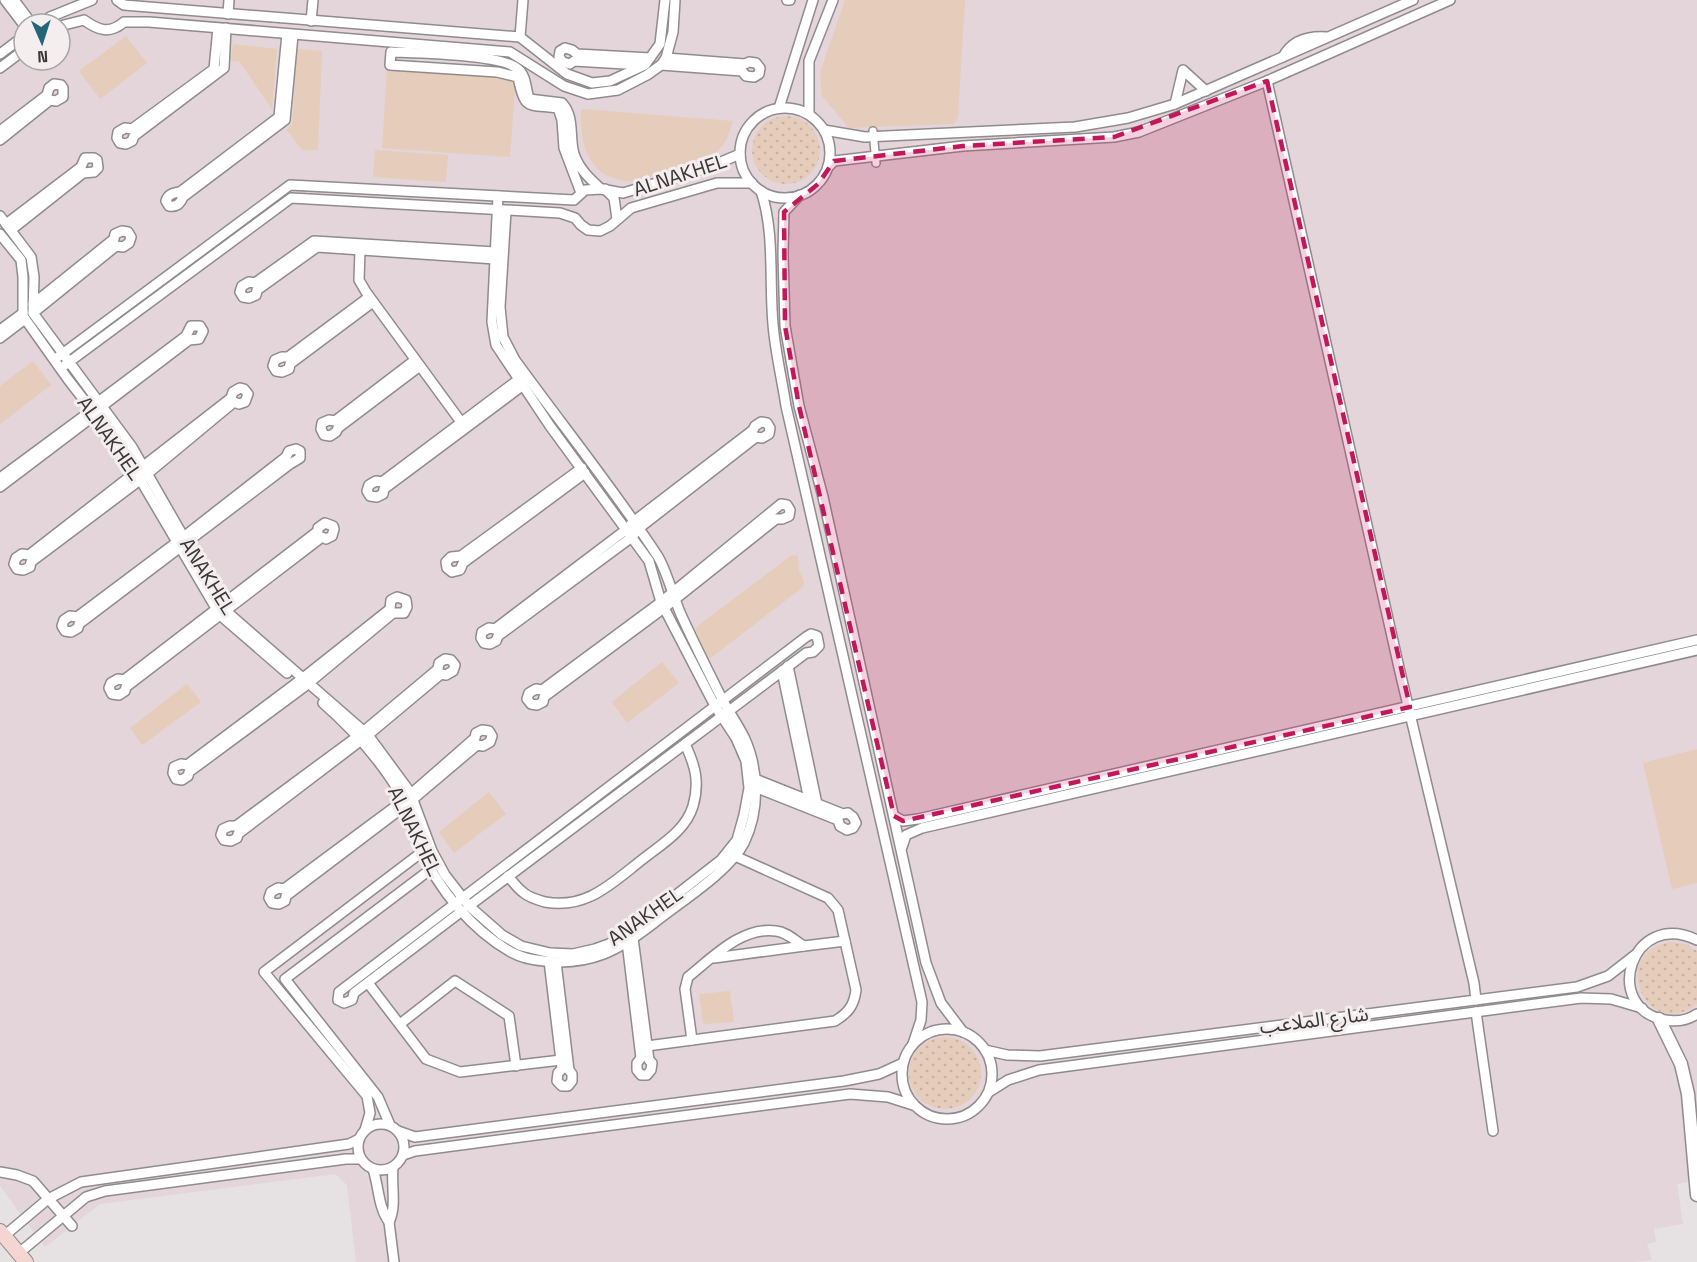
<svg xmlns="http://www.w3.org/2000/svg" width="1697" height="1262" font-family="'Space Grotesk','Noto Sans Arabic',sans-serif">
  <style>
    .built { fill: #e3d5d9; fill-rule: evenodd }
    .grass { fill: url(#grass-dots) }
    .park { fill: #e6ccba }
    .lines { fill: none; stroke-linecap: round; stroke-linejoin: round }
    .pedestrian-casing { stroke: #908b8d; stroke-width: 10 }
    .minor-casing { stroke: #908b8d; stroke-width: 12 }
    .tertiary-casing { stroke: #908b8d; stroke-width: 15 }
    .secondary-casing { stroke: #908b8d; stroke-width: 16 }
    .pedestrian { stroke: #fff; stroke-width: 7 }
    .minor { stroke: #fff; stroke-width: 9 }
    .tertiary { stroke: #fff; stroke-width: 12 }
    .secondary { stroke: #f5d5d1; stroke-width: 14 }
    .marked { fill: #c2185b; fill-opacity: 0.2; stroke: #c2185b; stroke-width: 4.5; stroke-dasharray: 12 8; stroke-linejoin: round }
    .labels { text-anchor: middle; dominant-baseline: central; stroke-width: 6; stroke-linejoin: round; paint-order: stroke }
    .street-label { font-size: 20px; fill: #393738; stroke: #f4eeef }
  </style>
  <defs>
    <pattern id="grass-dots" width="8" height="8" patternUnits="userSpaceOnUse" patternTransform="scale(1.5)"><rect width="8" height="8" fill="#e6ccba"/><path d="M2 2h.1M6 6h.1" fill="none" stroke="#c6b0a1" stroke-width="1.8" stroke-linecap="round"/></pattern>
  </defs>
  <rect width="100%" height="100%" fill="#e6e1e2"/>
  <path class="built" d="M0 0H1697V1180L1677 1184 1683 1224 1654 1229 1656 1242 1647 1244 1652 1260 1634 1262H356L347 1185 335 1174 100 1204 45 1247 0 1186ZM24 24H60V60H24Z"/>
  <g class="grass">
    <circle cx="786" cy="150" r="34"/>
    <path d="M1672 942 1686 944 1697 951V1004C1645 1044 1607 949 1672 942Z"/>
    <circle cx="945" cy="1073" r="36"/>
  </g>
  <g class="park">
    <path d="M845 0H965L958 118 954 124 849 128 822 96 820 73Z"/>
    <path d="M126 36 147 63 100 99 79 71Z"/>
    <path d="M233 44 277 49 272 109 239 61H231Z"/>
    <path d="M297 49 322 51 318 150H302L287 130 292 124Z"/>
    <path d="M387 68 516 77 510 157 382 148Z"/>
    <path d="M581 109 733 121 726 141 715 154 636 181C591 183 579 148 581 109Z"/>
    <path d="M375 150 448 155 446 182 373 177Z"/>
    <path d="M33 361 51 385 0 424V386Z"/>
    <path d="M792 555 798 556 799 570 804 581 803 587 708 660 695 628Z"/>
    <path d="M662 662 679 683 627 723 612 702Z"/>
    <path d="M187 684 201 702 142 745 130 728Z"/>
    <path d="M1697 749V883L1672 889 1643 763Z"/>
    <path d="M489 792 506 814 454 853 439 832Z"/>
    <path d="M730 991 734 1022 703 1024 699 994Z"/>
  </g>
  <g class="lines">
    <g class="pedestrian-casing">
      <path id="pedestrian" d="M873 131 876 163"/>
    </g>
    <g class="minor-casing">
      <g id="minor">
        <path d="M5 0 24 25"/>
        <path d="M14 0 32 24"/>
        <path d="M117 0 124 5 520 37 567 74 592 83 610 81 645 65 660 44 665 0"/>
        <path d="M787 0H790"/>
        <path d="M228 14 229 0"/>
        <path d="M311 21 313 0"/>
        <path d="M41 24 50 17 92 0"/>
        <path d="M60 26 84 20C99 31 110 34 124 22H149L510 52 564 86 588 94 618 90 647 75 661 65 666 58 673 32 675 0"/>
        <path d="M218 28 214 69 132 129 125 128 118 132 117 138 120 143 126 144 132 141 134 136 224 68 226 28"/>
        <path d="M287 34 279 117 180 192C173 193 168 194 166 201L169 206C177 207 180 204 183 197L285 120 293 35"/>
        <path d="M520 37 523 0"/>
        <path d="M0 54 24 36"/>
        <path d="M1283 57C1292 40 1308 36 1326 37"/>
        <path d="M642 65 574 61 570 64 563 62 559 57 560 51 565 48 572 50 577 54 650 58"/>
        <path d="M661 65 742 71 746 76 754 77 759 74 760 68 756 63 749 62 745 64 666 58"/>
        <path d="M0 68 24 50"/>
        <path d="M1267 81 1400 672 1474 983 1476 1000"/>
        <path d="M1175 104 1183 70 1206 91"/>
        <path d="M779 108 813 0"/>
        <circle cx="785" cy="153" r="45"/>
        <path d="M809 114V61L833 0"/>
        <path d="M824 130 865 137 1075 127 1128 118 1175 104 1413 0"/>
        <path d="M0 131 47 95 49 88 54 84 61 85 63 88V97L56 101 50 100 0 140"/>
        <path d="M828 167 834 161 963 146 1114 137 1139 132 1267 81 1450 0"/>
        <path d="M605 189 614 198 617 219"/>
        <path d="M761 191C775 233 769 280 773 324 775 351 782 379 786 406L922 1002 921 1020 913 1044"/>
        <path d="M581 193 564 148 562 120 558 108C527 104 525 111 518 77L497 72 390 65 391 52C416 53 502 54 518 69 526 75 526 89 529 99L562 103C575 117 569 137 574 154 579 169 590 179 601 189"/>
        <path d="M800 195 784 212 783 254 785 326 799 406 823 497 926 963 941 1003 963 1032"/>
        <path d="M0 216 31 257 34 277 33 313 132 447 226 611 368 735 410 792 432 851 445 875 469 906 502 935 521 946 550 953 573 954 595 949 609 944 626 934 721 860 737 840 744 815 749 788 746 761 736 738 715 706 661 602 649 561 550 426 496 345 492 322 498 196"/>
        <path d="M6 224 81 167 85 158H94L97 160 98 168 94 172 83 173 11 230"/>
        <path d="M0 234 21 260 23 277V316L67 378 124 452 220 615 287 673"/>
        <path d="M360 250 359 280 366 292 461 422"/>
        <path d="M495 259 317 247 257 290 256 295 249 298 243 297 240 292 242 286 249 282 255 283 314 241 495 252"/>
        <path d="M369 297 288 357H282L275 360 273 366 276 371 282 372 289 369 290 364 373 302"/>
        <path d="M33 313 116 246 123 247 129 243 131 237 128 232 122 231 115 234 114 239 33 304"/>
        <path d="M0 330 23 313"/>
        <path d="M0 338 25 319"/>
        <path d="M58 357 290 185 574 200 585 190 601 189 623 193 707 168 740 154"/>
        <path d="M415 360 335 421 329 420 322 423 321 429 324 435 330 436 336 432 338 428 420 366"/>
        <path d="M65 365 291 198 560 213 575 218 581 225 588 230 600 231 610 226 631 208 717 183H752"/>
        <path d="M518 380 382 482 376 481 369 485 367 491 370 496 377 497 383 494 384 489 522 386"/>
        <path d="M240 388 244 389 248 394 245 402 239 404 234 402 140 480 31 562 30 567 23 570 17 569 14 564 16 558 22 554 29 555 231 398 233 392Z"/>
        <path d="M761 422 767 423 770 428 769 434 762 438 756 437 638 529 632 537 498 636 496 641 490 644 484 643 481 638 482 632 489 628 495 629 627 529 633 522 753 430 755 426Z"/>
        <path d="M296 449 300 451V458L290 464 79 624 78 628 71 632 65 631 62 626 64 620 70 616 77 617 177 542 286 457 289 451Z"/>
        <path d="M582 468 461 556 451 557 446 562 447 568 452 572 460 570 463 563 585 473"/>
        <path d="M0 478 92 410 98 402 186 336 191 326H200L203 331 199 339 189 340 101 407 95 415 0 487"/>
        <path d="M781 504 787 505 790 510 789 516 782 519H776L664 608 544 697 543 702 537 705 531 704 527 699 529 693 536 689 542 690 661 602Z"/>
        <path d="M325 523 333 526 334 529 332 536 326 539 322 537 126 687 125 691 119 695 112 694 109 688 111 683 118 679 124 680 318 531V528Z"/>
        <path d="M397 597 406 600 407 607 404 613H393L304 687 189 772 188 776 182 780 176 779 173 773 174 767 181 764 187 765 303 678 390 609 391 600Z"/>
        <path d="M445 659 451 660 455 665 453 671 446 675 441 674 368 735 238 834 237 838 231 841 224 840 221 835 223 829 230 826H236L358 736 438 669 439 663Z"/>
        <path d="M788 666 817 804"/>
        <path d="M782 671 809 800"/>
        <path d="M323 703C355 731 383 763 404 800 412 815 414 833 421 849 438 889 472 930 511 952 520 957 532 960 544 961 590 966 618 951 654 923 680 902 729 872 744 843 760 810 759 769 744 737 737 723 728 711 721 697 708 671 695 645 683 619 674 601 667 570 657 555 613 488 562 425 515 360L503 337 500 307 506 211"/>
        <path d="M482 730 489 731 492 736 490 742 483 746 477 745 406 805 286 896 285 901 279 904 272 903 269 898 271 892 278 888 284 889 404 800 475 738 476 733Z"/>
        <path d="M755 779 843 814 848 813 853 817 856 823 853 828 847 830 840 826 838 820 755 787"/>
        <path d="M894 816 903 821 918 819 1697 640"/>
        <path d="M902 847 906 835 922 828 1697 650"/>
        <path d="M508 876C513 882 518 889 524 893 530 898 538 900 545 902 587 910 613 882 643 859 662 844 686 830 693 806 700 782 695 765 685 744"/>
        <path d="M462 911 354 993 352 1000 344 1003 338 1000 339 992 806 637 811 634 817 636 819 646 813 652 806 653 469 906"/>
        <path d="M1697 940C1631 908 1601 1008 1665 1020 1676 1022 1688 1020 1697 1014"/>
        <path d="M627 942 641 1058 637 1063V1070L641 1075H647L651 1070 652 1063 649 1060 633 938"/>
        <path d="M714 958 804 946"/>
        <path d="M549 961 562 1069 558 1073 557 1081 562 1086H568L572 1081V1074L569 1070 556 962"/>
        <path d="M368 983 426 1059 460 1072 561 1060"/>
        <path d="M1476 1012 1493 1131"/>
        <path d="M400 1024 455 981 509 1016 516 1066"/>
        <circle cx="947" cy="1074" r="45"/>
        <path d="M692 1040 685 989 688 977C713 957 742 926 776 931 787 932 795 941 804 946L845 941"/>
        <path d="M647 1046 835 1021C848 1013 854 1006 856 990L838 910 828 898 735 856"/>
        <path d="M985 1050 1007 1055 1040 1056 1577 987 1608 976 1635 955"/>
        <path d="M989 1092 1008 1080 1039 1070 1581 998 1611 999 1642 1008"/>
        <circle cx="381" cy="1147" r="23"/>
        <path d="M390 1125 378 1097 285 979 431 869"/>
        <path d="M365 1130 370 1113 367 1096 264 972 422 852"/>
        <path d="M398 1131 415 1137 844 1081 879 1074 903 1063"/>
        <path d="M403 1155 415 1151 850 1094 888 1097 913 1105"/>
        <path d="M373 1169C379 1187 378 1207 389 1222 397 1206 391 1186 393 1167"/>
        <path d="M0 1172 17 1175 33 1181 72 1226"/>
        <path d="M389 1222 394 1262"/>
        <path d="M4 1236 48 1199 81 1182 349 1144 359 1139"/>
        <path d="M19 1253 86 1197 105 1191 346 1159H361"/>
      </g>
    </g>
    <g class="tertiary-casing">
      <path id="tertiary" d="M1659 1019 1681 1064 1688 1094 1697 1195"/>
    </g>
    <g class="secondary-casing">
      <path id="secondary" d="M0 1231 26 1262"/>
    </g>
    <use href="#pedestrian" class="pedestrian"/>
    <use href="#minor" class="minor"/>
    <use href="#tertiary" class="tertiary"/>
    <use href="#secondary" class="secondary"/>
  </g>
  <path class="marked" d="M1267 81 1410 707 903 821 894 816 799 406 785 326 784 212 818 184 834 161 963 146 1114 137Z"/>
  <g class="labels">
    <g class="street-label">
      <text transform="translate(680 175) rotate(-18)">ALNAKHEL</text>
      <text transform="translate(110 438) rotate(55)">ALNAKHEL</text>
      <text transform="translate(208 576) rotate(58)">ANAKHEL</text>
      <text transform="translate(415 831) rotate(64)">ALNAKHEL</text>
      <text transform="translate(645 916) rotate(-35)">ANAKHEL</text>
      <text transform="translate(1314 1020) rotate(-7)">شارع الملاعب</text>
    </g>
  </g>
  <g transform="translate(42 42) rotate(177)"><circle r="28" fill="#f4eeef" stroke="#a9a5a6" stroke-width="1.5"/>
  <path d="M0-4.5L10 22L0 15L-10 22Z" fill="#246679"/>
  <text y="-9" font-size="16" font-weight="bold" text-anchor="middle" fill="#393738">N</text>
  </g>
</svg>
